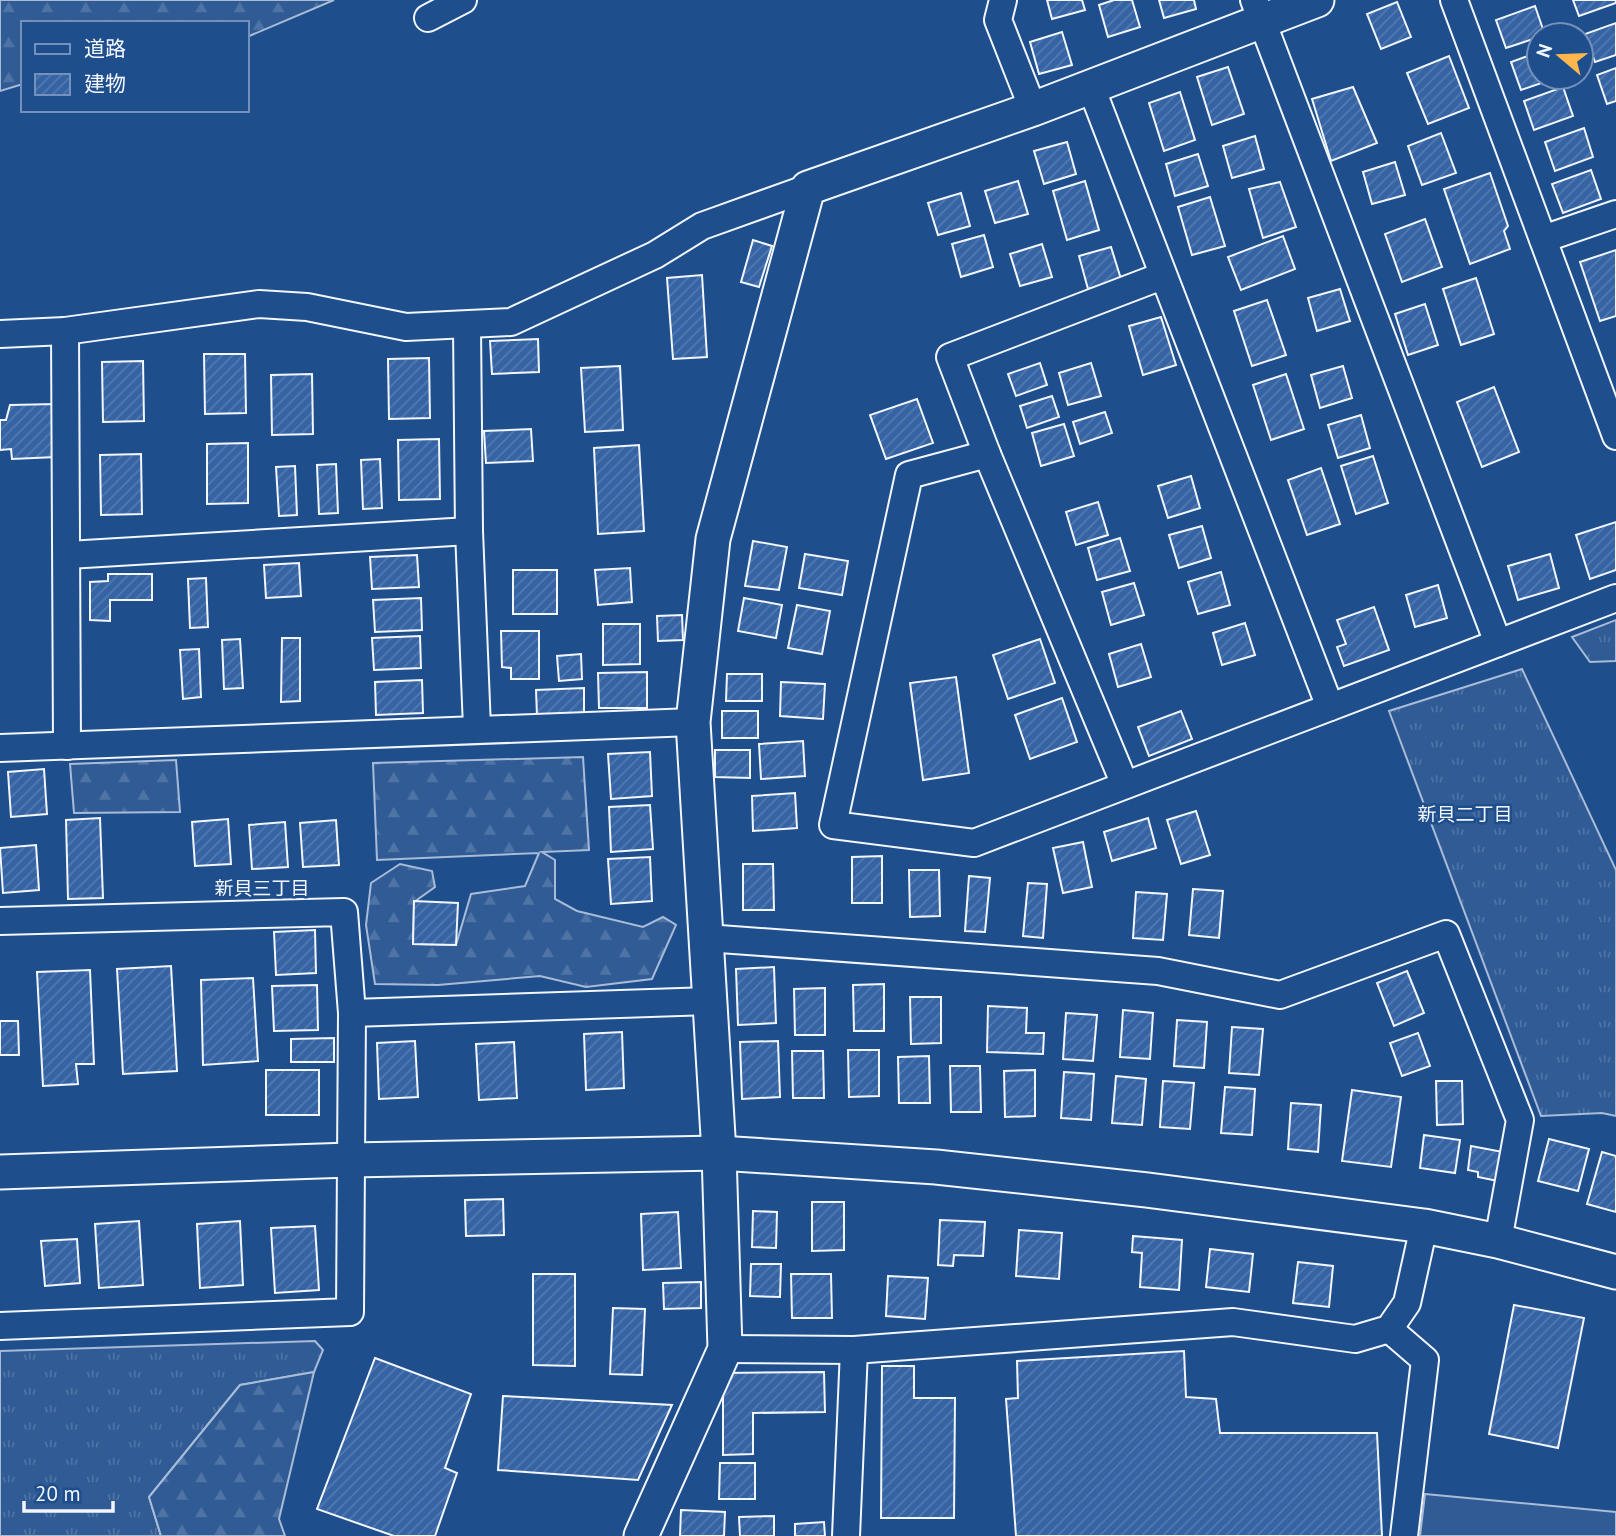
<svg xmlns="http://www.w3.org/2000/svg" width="1616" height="1536" font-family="'PT Sans','Noto Sans JP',sans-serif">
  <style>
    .grass { fill: url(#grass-tufts); stroke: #a8bbd7; stroke-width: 2 }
    .forest { fill: url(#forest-firs); stroke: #a8bbd7; stroke-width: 2 }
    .pitch { fill: #305b95; stroke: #a8bbd7; stroke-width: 2 }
    .building { fill: url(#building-hatch); stroke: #f2f6ff; stroke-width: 2 }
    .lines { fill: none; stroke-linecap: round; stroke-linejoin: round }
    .minor-casing { stroke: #f2f6ff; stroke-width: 30 }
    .tertiary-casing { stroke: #f2f6ff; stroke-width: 37 }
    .minor { stroke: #1f4e8c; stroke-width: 26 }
    .tertiary { stroke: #1f4e8c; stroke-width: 33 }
    .labels { text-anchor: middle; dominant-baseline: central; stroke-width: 5; stroke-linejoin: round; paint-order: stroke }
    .neighbourhood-label { font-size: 19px; fill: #f2f6ff; stroke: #1f4e8c }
  </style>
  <defs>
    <pattern id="grass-tufts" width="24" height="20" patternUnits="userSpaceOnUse" patternTransform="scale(1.75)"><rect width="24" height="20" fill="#305b95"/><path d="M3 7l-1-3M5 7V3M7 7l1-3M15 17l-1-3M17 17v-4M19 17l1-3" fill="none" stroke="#4e73a5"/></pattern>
    <pattern id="forest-firs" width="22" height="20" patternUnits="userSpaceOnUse" patternTransform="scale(1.75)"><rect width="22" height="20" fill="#305b95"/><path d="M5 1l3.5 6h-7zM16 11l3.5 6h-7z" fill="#4e73a5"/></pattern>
    <pattern id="building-hatch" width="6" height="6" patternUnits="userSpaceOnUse" patternTransform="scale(1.75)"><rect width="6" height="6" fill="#3563a3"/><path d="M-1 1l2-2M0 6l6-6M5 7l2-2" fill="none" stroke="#537ab1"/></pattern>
  </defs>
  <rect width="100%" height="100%" fill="#1f4e8c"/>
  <g class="grass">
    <path d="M1616 620V661L1590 662 1572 637Z"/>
    <path d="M1522 669 1616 870V1116L1602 1113 1541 1116 1389 711Z"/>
    <path d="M315 1341 323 1350 314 1372 240 1385 149 1497 161 1536H0V1351Z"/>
  </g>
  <g class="forest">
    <path d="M0 0H334L247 37V23H23V84L0 91Z"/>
    <path d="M583 757 589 850 542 852 555 860V899L577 911 643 927 663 917 676 925 652 979 586 987 540 976 438 985 375 984 366 925 371 883 400 864 432 871 435 887 414 902 413 944 456 945 471 894 525 886 539 853 377 860 373 763Z"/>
    <path d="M176 760 180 812 74 813 70 764Z"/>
    <path d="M314 1372 279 1519 285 1536H161L149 1497 240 1385Z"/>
  </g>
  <path class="pitch" d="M1425 1494 1616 1512V1536H1420Z"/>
  <g class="building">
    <path d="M1047 0H1082L1085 10 1052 19Z"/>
    <path d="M1114 0H1132L1140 27 1108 37 1099 5Z"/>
    <path d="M1159 0H1194L1196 9 1164 18Z"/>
    <path d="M1573 0H1616V3L1579 16Z"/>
    <path d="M1397 2 1411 37 1381 49 1367 14Z"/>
    <path d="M1535 6 1545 35 1506 48 1496 20Z"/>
    <path d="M1616 23V55L1595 62 1585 34Z"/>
    <path d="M1062 32 1072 65 1039 74 1030 42Z"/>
    <path d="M1539 52V77H1559L1521 90 1511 62Z"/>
    <path d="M1449 56 1469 108 1428 124 1407 73Z"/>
    <path d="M1228 67 1244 114 1212 125 1197 77Z"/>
    <path d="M1616 68V101L1607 104 1597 75Z"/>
    <path d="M1353 87 1377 143 1331 161 1312 99Z"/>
    <path d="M1563 87 1573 116 1534 130 1524 101Z"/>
    <path d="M1180 92 1195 140 1164 151 1149 103Z"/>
    <path d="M1584 128 1593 157 1555 171 1545 142Z"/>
    <path d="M1441 133 1456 173 1422 185 1408 146Z"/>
    <path d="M1255 136 1264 169 1232 178 1223 146Z"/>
    <path d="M1067 142 1076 174 1044 184 1034 151Z"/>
    <path d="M1198 154 1208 186 1175 196 1166 164Z"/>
    <path d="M1395 162 1405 195 1372 204 1363 172Z"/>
    <path d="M1591 170 1601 199 1563 213 1552 184Z"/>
    <path d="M1490 173 1508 226 1504 231 1510 249 1470 264 1444 189Z"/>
    <path d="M1018 181 1028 214 995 223 985 191Z"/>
    <path d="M1085 181 1099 230 1067 240 1053 191Z"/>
    <path d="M1280 182 1296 227 1263 238 1249 189Z"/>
    <path d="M961 193 970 226 938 235 928 203Z"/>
    <path d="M1210 197 1225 246 1192 255 1178 207Z"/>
    <path d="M1425 219 1442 267 1402 282 1385 234Z"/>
    <path d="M984 235 993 267 961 277 952 244Z"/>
    <path d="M1283 236 1295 269 1241 290 1228 257Z"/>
    <path d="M753 240 772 246 759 287 741 282Z"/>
    <path d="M1042 244 1052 277 1020 286 1010 254Z"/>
    <path d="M1111 247 1121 279 1088 289 1079 256Z"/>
    <path d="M1616 250V316L1600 321 1580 262Z"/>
    <path d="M702 275 707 357 673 359 667 278Z"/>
    <path d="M1476 278 1494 334 1461 345 1443 289Z"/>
    <path d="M1340 289 1350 321 1317 331 1308 298Z"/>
    <path d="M1267 300 1286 355 1252 366 1234 311Z"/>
    <path d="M1425 304 1438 345 1408 355 1395 314Z"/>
    <path d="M1161 317 1176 365 1143 375 1129 326Z"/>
    <path d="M538 339 539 372 492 374 490 341Z"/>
    <path d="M204 354H245L246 413 205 414Z"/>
    <path d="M429 358 430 418 389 419 388 359Z"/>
    <path d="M143 361 144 421 103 422 102 362Z"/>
    <path d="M1040 363 1047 385 1016 396 1008 374Z"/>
    <path d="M1091 363 1101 396 1068 405 1059 373Z"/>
    <path d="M620 366 623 430 585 432 581 368Z"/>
    <path d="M1343 366 1352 398 1320 408 1311 375Z"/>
    <path d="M312 374 313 434 272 435 271 375Z"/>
    <path d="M1286 374 1304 429 1271 440 1253 385Z"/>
    <path d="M1494 387 1519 452 1482 467 1457 402Z"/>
    <path d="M1052 396 1059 417 1027 428 1020 406Z"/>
    <path d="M917 399 933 443 886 459 870 415Z"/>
    <path d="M55 404 56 457 12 459 11 449 0 450V420H6L10 405Z"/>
    <path d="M1105 412 1112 433 1080 444 1073 422Z"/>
    <path d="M1361 415 1370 448 1338 458 1328 425Z"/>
    <path d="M1064 424 1074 456 1041 466 1032 433Z"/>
    <path d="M531 429 533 461 486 463 484 431Z"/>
    <path d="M439 439 440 499 399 500 398 440Z"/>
    <path d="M248 443V503L207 504V444Z"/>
    <path d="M639 445 644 531 598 534 594 448Z"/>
    <path d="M141 454 142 514 101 515 100 455Z"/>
    <path d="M1373 456 1388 503 1356 514 1341 466Z"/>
    <path d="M380 459 382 508 363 509 361 460Z"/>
    <path d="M336 464 338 513 319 514 317 465Z"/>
    <path d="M295 466 297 515 279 516 276 467Z"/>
    <path d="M1321 468 1340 524 1307 535 1288 480Z"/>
    <path d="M1191 476 1200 508 1168 518 1158 486Z"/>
    <path d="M1098 502 1108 535 1076 545 1066 512Z"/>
    <path d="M1616 522V570L1590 579 1576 535Z"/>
    <path d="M1202 526 1211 558 1179 568 1169 535Z"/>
    <path d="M1120 538 1130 571 1097 580 1088 548Z"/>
    <path d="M753 541 787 547 779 590 745 586Z"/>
    <path d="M805 554 848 561 842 595 799 588Z"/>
    <path d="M1550 554 1559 588 1518 600 1508 566Z"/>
    <path d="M417 555 419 587 372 589 370 557Z"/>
    <path d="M299 563 301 596 266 598 264 565Z"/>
    <path d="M630 568 632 602 598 605 595 570Z"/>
    <rect x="513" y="570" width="44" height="44"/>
    <path d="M1221 572 1230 605 1198 614 1188 582Z"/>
    <path d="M108 574H152V600H110V621L90 620V582L108 581Z"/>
    <path d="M206 578 208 627 190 628 188 579Z"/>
    <path d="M1134 583 1144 615 1111 625 1102 592Z"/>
    <path d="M1438 585 1447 618 1415 627 1406 595Z"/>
    <path d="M421 598 422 630 375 632 373 600Z"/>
    <path d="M744 598 782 605 776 638 738 631Z"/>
    <path d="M797 605 830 611 822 654 788 648Z"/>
    <path d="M1374 607 1389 650 1344 666 1337 647 1346 644 1337 620Z"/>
    <path d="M682 615 683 640 658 641 657 616Z"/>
    <path d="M1245 623 1255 655 1222 665 1213 633Z"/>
    <path d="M603 624H640V664L603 665Z"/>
    <path d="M501 631H539V679H511V668L502 667Z"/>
    <path d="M420 636 421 668 374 670 372 638Z"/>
    <path d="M282 638H300V701L281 702Z"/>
    <path d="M240 639 243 688 224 689 222 640Z"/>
    <path d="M1040 639 1055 683 1008 699 993 655Z"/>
    <path d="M1141 644 1151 677 1118 687 1109 654Z"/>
    <path d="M199 649 201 697 183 699 180 650Z"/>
    <path d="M581 654 582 679 559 681 557 656Z"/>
    <path d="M647 672V708H599L598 673Z"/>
    <path d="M727 674H762V701H726Z"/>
    <path d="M956 677 969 773 923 780 910 683Z"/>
    <path d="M422 680 423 713 376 715 375 682Z"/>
    <path d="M781 682 825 684 823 719 780 716Z"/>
    <path d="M584 688V714L537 716 536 690Z"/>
    <path d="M1062 698 1077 742 1030 759 1015 715Z"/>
    <rect x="722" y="711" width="36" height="27"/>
    <path d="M1181 711 1192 739 1149 756 1138 727Z"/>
    <path d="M803 741 805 776 761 779 759 744Z"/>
    <path d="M715 750H750V778L715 777Z"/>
    <path d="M650 752 652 796 611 799 608 754Z"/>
    <path d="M44 769 47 814 11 817 8 772Z"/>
    <path d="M795 793 797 828 753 831 752 796Z"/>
    <path d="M650 805 653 849 611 852 609 807Z"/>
    <path d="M1196 811 1210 855 1181 864 1167 820Z"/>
    <path d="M100 818 103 898 68 899 66 820Z"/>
    <path d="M1148 818 1156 848 1112 861 1104 832Z"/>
    <path d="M228 819 231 864 195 866 192 822Z"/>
    <path d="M336 820 339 865 303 867 300 823Z"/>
    <path d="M285 822 288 867 252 869 249 825Z"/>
    <path d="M1083 842 1092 887 1063 893 1053 848Z"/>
    <path d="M36 845 39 890 3 893 0 848Z"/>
    <path d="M882 856V903H852V857Z"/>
    <path d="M650 857 652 901 611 904 608 859Z"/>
    <path d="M743 864H773L774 910H743Z"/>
    <path d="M909 870H939L940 916 910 917Z"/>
    <path d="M969 876 990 878 985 932 965 931Z"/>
    <path d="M1028 883 1047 884 1043 938 1023 936Z"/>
    <path d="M1193 889 1223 891 1219 938 1189 935Z"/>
    <path d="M1136 892 1167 894 1163 940 1133 938Z"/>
    <path d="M414 901 458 903 456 945 413 944Z"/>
    <path d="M315 930 316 973 276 975 274 932Z"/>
    <path d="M171 966 177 1071 123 1074 117 969Z"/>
    <path d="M774 967 776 1023 738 1025 736 969Z"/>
    <path d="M90 970 94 1064H76L78 1084 43 1086 37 972Z"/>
    <path d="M1407 971 1424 1013 1394 1026 1377 983Z"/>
    <path d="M253 978 258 1061 203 1065 201 980Z"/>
    <path d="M884 984V1031H854L853 985Z"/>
    <path d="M317 985 318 1030 274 1031 272 986Z"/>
    <path d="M825 988V1035H795L794 989Z"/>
    <path d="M910 997H941V1043L911 1044Z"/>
    <path d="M988 1006 1027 1008 1026 1033H1044L1043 1054 987 1052Z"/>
    <path d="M1123 1010 1153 1013 1150 1059 1120 1057Z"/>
    <path d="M1066 1013 1097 1015 1093 1061 1063 1059Z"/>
    <path d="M1177 1020 1207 1022 1204 1068 1174 1066Z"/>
    <path d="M0 1021H18L19 1055H0Z"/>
    <path d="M1232 1027 1263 1029 1259 1075 1229 1073Z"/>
    <path d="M622 1032 624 1088 586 1090 584 1034Z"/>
    <path d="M1418 1033 1430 1066 1402 1076 1390 1043Z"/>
    <path d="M334 1038V1062H291V1039Z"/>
    <path d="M415 1041 418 1097 379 1099 377 1043Z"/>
    <path d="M778 1041 780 1097 742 1099 740 1042Z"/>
    <path d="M514 1042 517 1098 479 1100 476 1044Z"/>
    <path d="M848 1050H879V1096L849 1097Z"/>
    <path d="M792 1051H823L824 1098H793Z"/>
    <path d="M929 1056 930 1103H899L898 1057Z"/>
    <path d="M950 1066H980L981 1112H951Z"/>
    <rect x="266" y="1070" width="53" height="45"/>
    <path d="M1035 1070V1116L1005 1117 1004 1071Z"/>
    <path d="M1064 1072 1094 1074 1091 1120 1061 1118Z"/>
    <path d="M1116 1076 1146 1079 1142 1125 1112 1123Z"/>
    <path d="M1163 1081 1194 1083 1190 1129 1160 1127Z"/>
    <path d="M1436 1081H1462L1463 1124 1437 1125Z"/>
    <path d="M1225 1087 1255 1089 1252 1135 1221 1133Z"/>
    <path d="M1352 1090 1401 1097 1391 1167 1342 1161Z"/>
    <path d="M1291 1103 1321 1105 1318 1152 1288 1149Z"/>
    <path d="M1424 1135 1460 1140 1455 1173 1420 1168Z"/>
    <path d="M1549 1139 1589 1149 1578 1191 1538 1181Z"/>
    <path d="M1471 1146 1503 1152 1498 1181 1478 1177V1172L1468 1170Z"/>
    <path d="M1602 1152 1616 1156V1212L1587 1204Z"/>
    <path d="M503 1199 504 1235 466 1236 465 1200Z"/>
    <path d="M812 1202H844V1250L812 1251Z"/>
    <path d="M753 1211 777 1212 776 1248 752 1247Z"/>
    <path d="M678 1212 681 1268 643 1270 641 1214Z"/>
    <path d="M940 1220 985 1222 983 1256 954 1255 953 1266 938 1265Z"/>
    <path d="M139 1221 143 1285 99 1288 95 1224Z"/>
    <path d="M240 1221 243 1285 200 1288 197 1224Z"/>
    <path d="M315 1226 319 1290 275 1293 271 1228Z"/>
    <path d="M1019 1230 1062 1233 1059 1279 1016 1276Z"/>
    <path d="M1133 1236 1182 1240 1179 1290 1140 1287 1142 1253 1132 1252Z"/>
    <path d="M77 1239 80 1283 45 1286 41 1241Z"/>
    <path d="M1210 1249 1253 1254 1249 1292 1206 1287Z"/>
    <path d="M1298 1262 1333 1266 1329 1307 1293 1303Z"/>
    <path d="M751 1264H781L780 1297 750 1296Z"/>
    <path d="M533 1274H575V1366L533 1365Z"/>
    <path d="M791 1274H831L832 1318H792Z"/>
    <path d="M888 1276 928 1278 925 1319 886 1316Z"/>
    <path d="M701 1282V1308L664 1309 663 1283Z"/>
    <path d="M1514 1305 1584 1318 1558 1448 1489 1434Z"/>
    <path d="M613 1308 645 1309 642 1375 610 1374Z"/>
    <path d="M1184 1351 1186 1397 1216 1399 1220 1433H1377L1382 1536H1016L1006 1399 1018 1398 1017 1361Z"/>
    <path d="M375 1358 471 1394 445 1468 457 1473 435 1536H394L317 1509Z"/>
    <path d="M882 1366H914V1398H955L954 1518H881Z"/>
    <path d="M824 1372 825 1412 753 1413V1454L723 1455V1373Z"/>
    <path d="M503 1396 672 1405 638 1480 498 1470Z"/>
    <path d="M720 1463H755V1499H719Z"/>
    <path d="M681 1510 725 1512 724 1536H680Z"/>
    <path d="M774 1516V1536H740L739 1517Z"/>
    <path d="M824 1522 825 1536H795V1524Z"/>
  </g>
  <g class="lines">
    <g class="minor-casing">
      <g id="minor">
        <path d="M1003 0 998 20 1033 109"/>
        <path d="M1254 0 1498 643"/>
        <path d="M1454 0 1616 436"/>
        <path d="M428 18 463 0"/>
        <path d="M1091 87 1330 707"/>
        <path d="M1543 239 1616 214"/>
        <path d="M467 326 469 531 477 728"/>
        <path d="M65 331 67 746"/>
        <path d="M0 334 65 331 259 304 307 307 406 327 511 322 655 255 702 226 808 188"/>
        <path d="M987 454 909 475 833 825 974 843 1616 598"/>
        <path d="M68 555 469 531"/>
        <path d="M0 748 693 722"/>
        <path d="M1125 785 987 454 950 357 1162 276"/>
        <path d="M0 921 344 912 352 1013 350 1312 0 1326"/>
        <path d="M706 938 1158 971 1280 995 1446 934 1520 1120 1498 1241"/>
        <path d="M352 1013 710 1001"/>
        <path d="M1389 1329 1425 1360 1404 1536"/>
        <path d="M725 1349 854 1350 1233 1322 1355 1339 1389 1329 1407 1303 1424 1226"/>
        <path d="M846 1536 854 1350"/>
      </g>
    </g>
    <g class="tertiary-casing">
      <g id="tertiary">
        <path d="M0 1172 350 1160 719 1153 936 1167 1147 1190 1424 1226 1498 1241 1616 1272"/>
        <path d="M641 1536 725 1349 719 1153 693 722 713 539 808 188 1033 109 1317 0"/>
      </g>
    </g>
    <use href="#minor" class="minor"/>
    <use href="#tertiary" class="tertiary"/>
  </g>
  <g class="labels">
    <g class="neighbourhood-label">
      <text x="1465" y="814">新貝二丁目</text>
      <text x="262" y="888">新貝三丁目</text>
    </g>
  </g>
  <rect x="21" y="21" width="228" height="91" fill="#1f4e8c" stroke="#7391ba" stroke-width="2"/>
  <rect x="35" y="44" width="35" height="10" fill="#1f4e8c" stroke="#7391ba" stroke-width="2"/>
  <text x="84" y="56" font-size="21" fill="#f2f6ff">道路</text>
  <rect x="35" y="74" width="35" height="21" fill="url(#building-hatch)" stroke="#7391ba" stroke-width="2"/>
  <text x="84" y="91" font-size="21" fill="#f2f6ff">建物</text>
  <g transform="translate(1560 56) rotate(289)"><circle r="33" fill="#1f4e8c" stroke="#7391ba" stroke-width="2"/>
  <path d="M0-5L12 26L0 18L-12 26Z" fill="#ffb74d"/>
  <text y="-10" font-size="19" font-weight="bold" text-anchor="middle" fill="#f2f6ff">N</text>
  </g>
  <path d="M24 1501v10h89v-10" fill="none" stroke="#f2f6ff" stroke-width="3.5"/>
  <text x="35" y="1501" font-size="21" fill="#f2f6ff" stroke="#1f4e8c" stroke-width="5" paint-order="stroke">20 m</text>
</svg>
